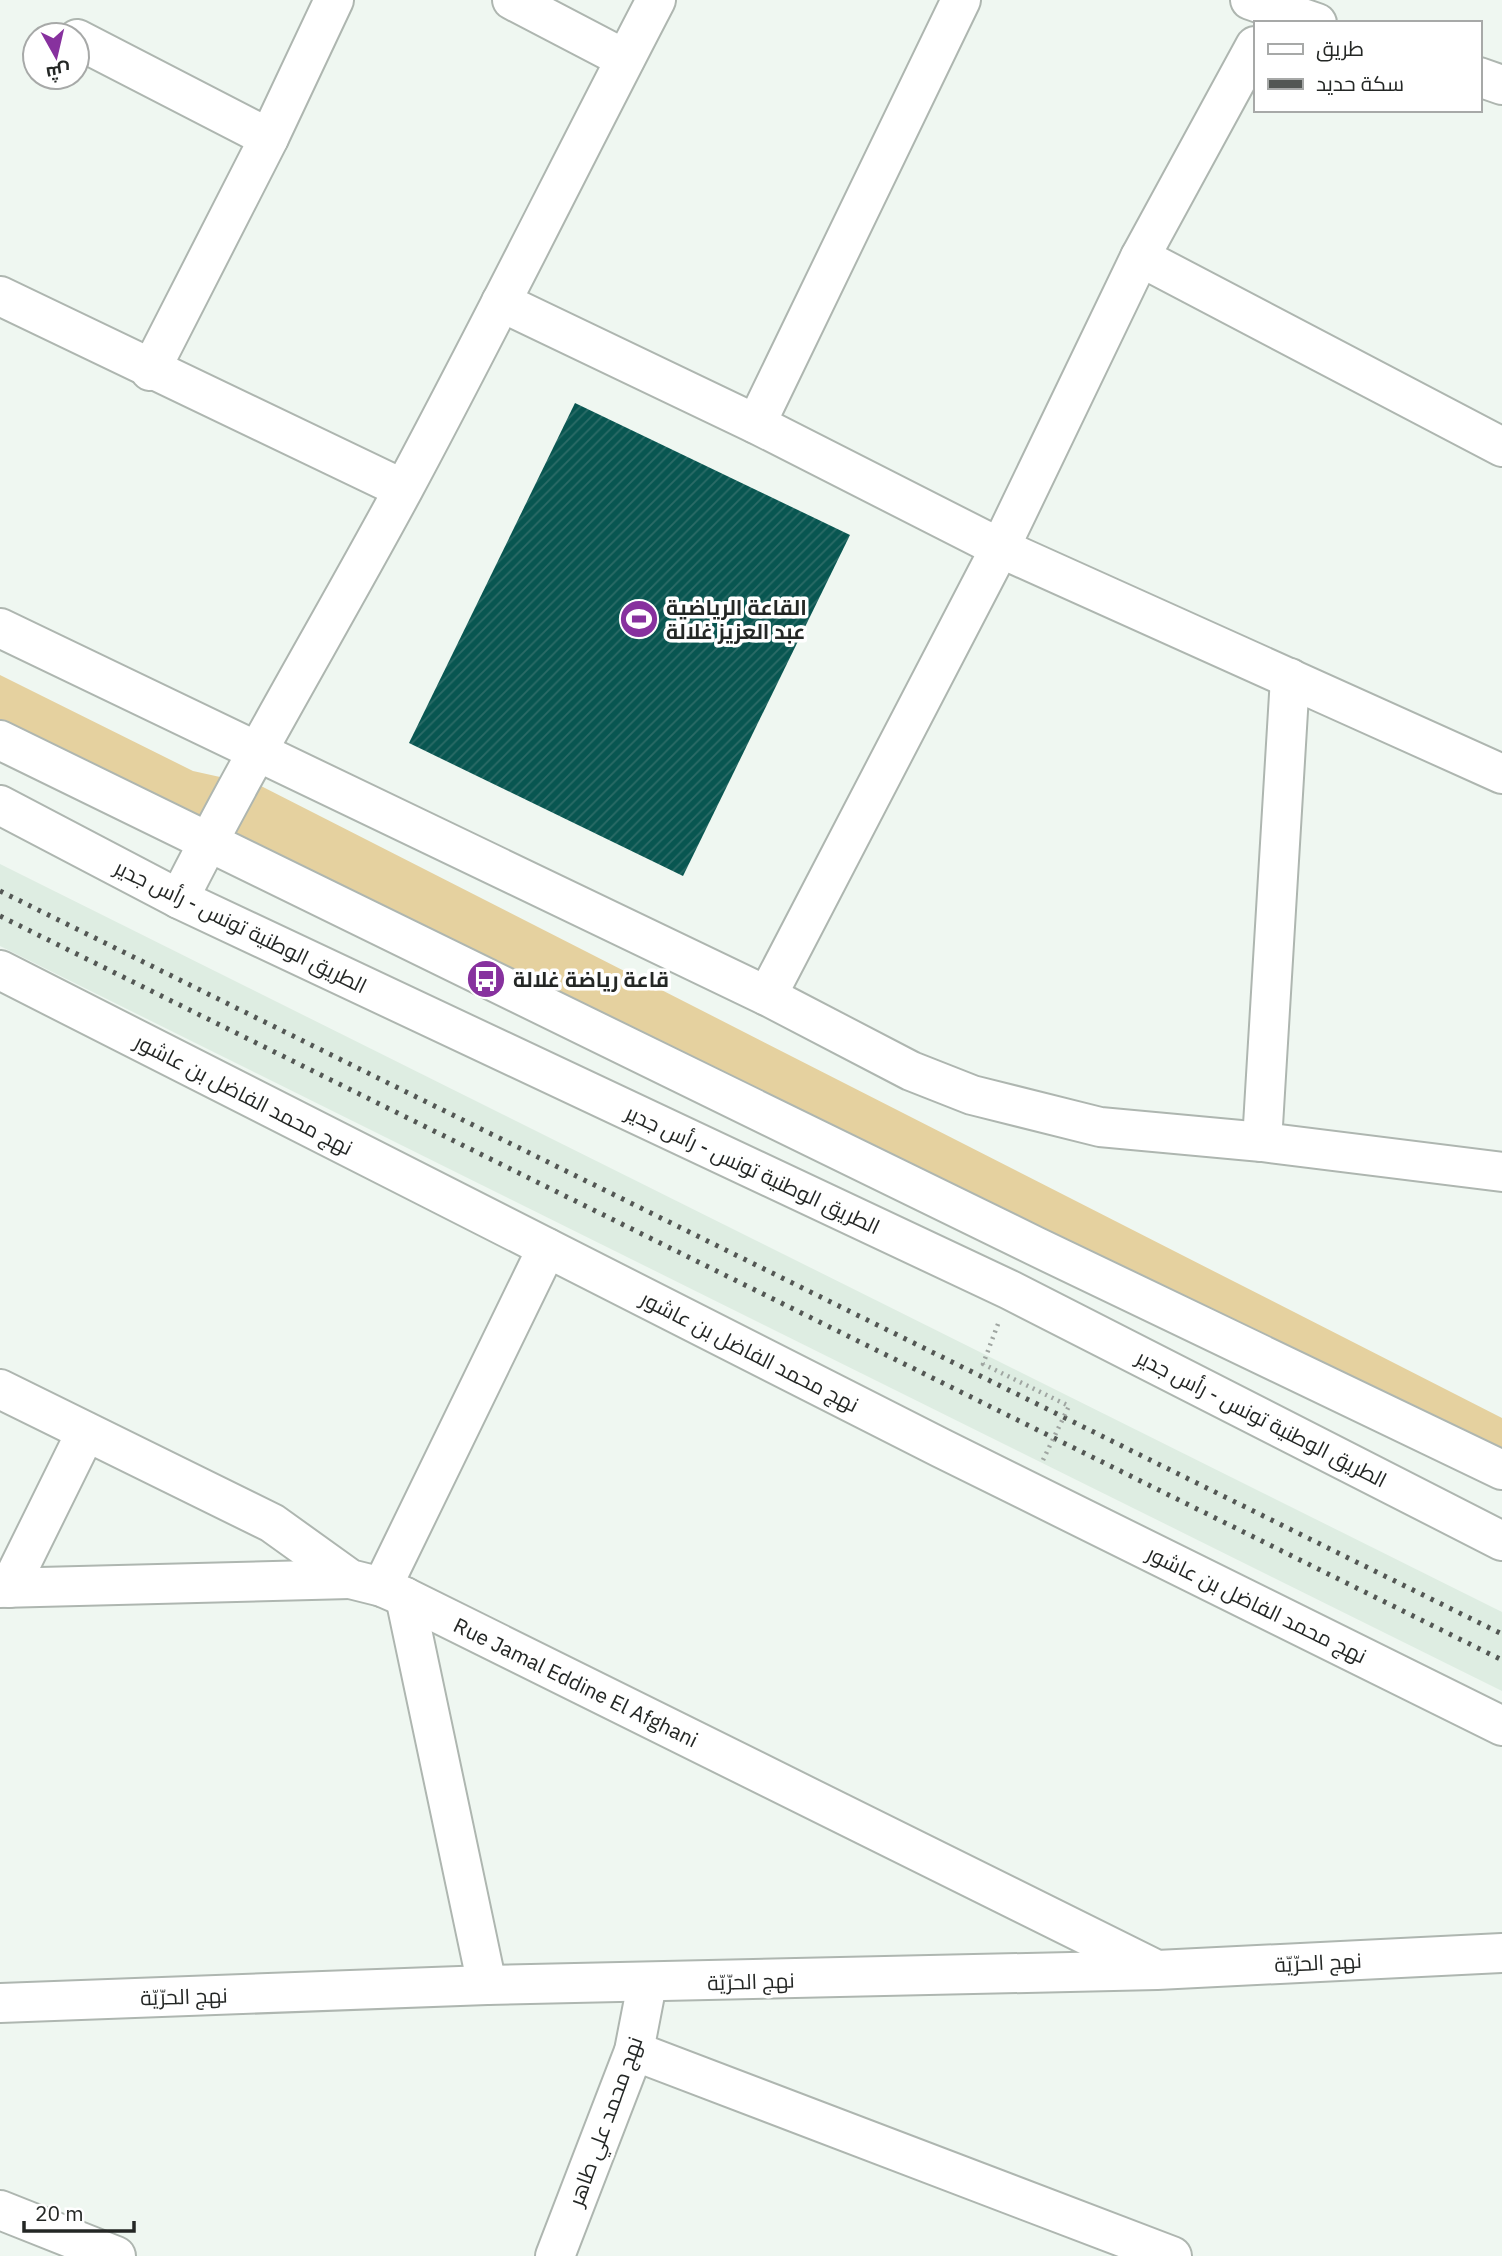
<svg xmlns="http://www.w3.org/2000/svg" width="1502" height="2256" font-family="'IBM Plex Sans',Cairo,sans-serif">
  <style>
    .built { fill: #deede2 }
    .grass { fill: #e5d19f }
    .building { fill: url(#building-hatch) }
    .lines { fill: none; stroke-linecap: round; stroke-linejoin: round }
    .street-casing { stroke: #aeb6b0; stroke-width: 42 }
    .highway-casing { stroke: #aeb6b0; stroke-width: 42 }
    .path { stroke: #9fa5a1; stroke-width: 4.5; stroke-dasharray: 2 5; stroke-linecap: butt }
    .street { stroke: #fff; stroke-width: 38 }
    .highway { stroke: #fff; stroke-width: 38 }
    .rail { stroke: #535754; stroke-width: 5; stroke-dasharray: 3.5 7; stroke-linecap: butt }
    .path-bridge { stroke: #9fa5a1; stroke-width: 4.5; stroke-dasharray: 2 5; stroke-linecap: butt }
    .labels { text-anchor: middle; dominant-baseline: central; stroke-width: 7; stroke-linejoin: round; paint-order: stroke }
    .poi-label { font-size: 21px; font-weight: bold; fill: #242725; stroke: #fff; text-anchor: start }
    .street-label { font-size: 21px; fill: #242725; stroke: #fff }
  </style>
  <defs>
    <pattern id="building-hatch" width="6" height="6" patternUnits="userSpaceOnUse" patternTransform="scale(1.75)"><rect width="6" height="6" fill="#085651"/><path d="M-1 1l2-2M0 6l6-6M5 7l2-2" fill="none" stroke="#2c6b67"/></pattern>
  </defs>
  <rect width="100%" height="100%" fill="#eff7f1"/>
  <path class="built" d="M0 864 1502 1612V1691L0 946Z"/>
  <path class="grass" d="M0 675 193 771 261 786 1502 1418V1461L0 722Z"/>
  <path class="building" d="M575 403 850 535 683 876 409 743Z"/>
  <g class="lines">
    <g class="street-casing">
      <g id="street">
        <path d="M512 0 625 59"/>
        <path d="M1250 0 1317 23"/>
        <path d="M77 39 269 138"/>
        <path d="M1479 77 1502 85"/>
        <path d="M1140 257 1502 447"/>
        <path d="M0 296 403 489"/>
        <path d="M501 302 756 424 1000 548 1502 774"/>
        <path d="M150 371 269 138 334 0"/>
        <path d="M756 424 961 0"/>
        <path d="M0 628 767 996 911 1071 972 1095 1100 1127 1262 1142 1502 1172"/>
        <path d="M179 899C249 760 329 627 403 490 490 328 571 163 656 0"/>
        <path d="M0 970 941 1448 1502 1726"/>
        <path d="M767 996 1000 548 1140 257 1255 46"/>
        <path d="M1262 1142 1290 678"/>
        <path d="M0 1389 272 1523 350 1579 382 1587 405 1597 1151 1967"/>
        <path d="M382 1587 547 1248"/>
        <path d="M0 1588 350 1579"/>
        <path d="M9 1588 86 1432"/>
        <path d="M405 1597 487 1985"/>
        <path d="M0 2003 487 1985 1157 1970 1502 1953"/>
        <path d="M634 2051 1172 2256"/>
        <path d="M0 2210 116 2256"/>
        <path d="M555 2256 634 2051 647 1984"/>
      </g>
    </g>
    <g class="highway-casing">
      <g id="highway">
        <path d="M0 740 1035 1246 1502 1470"/>
        <path d="M0 805 179 899 1010 1290 1502 1541"/>
      </g>
    </g>
    <path class="path" d="M998 1324 983 1364 1069 1406"/>
    <use href="#street" class="street"/>
    <use href="#highway" class="highway"/>
    <g class="rail">
      <path d="M0 891 1502 1634"/>
      <path d="M0 916 1502 1660"/>
    </g>
    <path class="path-bridge" d="M1043 1460 1069 1406"/>
  </g>
  <defs>
    <g id="stadium-disc" transform="scale(2.0125)"><circle r="9.5" fill="#87319e" stroke="#fff"/><path d="M0-5a6.5 5 0 1 0 0 10a6.5 5 0 1 0 0-10ZM-3.5-1.8h7v3.6h-7Z" fill="#fff"/></g>
    <g id="bus-disc" transform="scale(2.0125)"><circle r="9.5" fill="#87319e" stroke="#fff"/><path d="M-5-6H5V4H4V6H2V4H-2V6H-4V4H-5ZM-3.5-4V0h7V-4ZM-3.5 1.2v1.5H-2V1.2ZM2 1.2v1.5H3.5V1.2Z" fill="#fff"/></g>
  </defs>
  <g fill-rule="evenodd">
    <use href="#stadium-disc" x="639" y="619"/>
    <use href="#bus-disc" x="486" y="979"/>
  </g>
  <g class="labels">
    <g class="poi-label">
      <text x="666" y="607">القاعة الرياضية<tspan x="666" dy="24">عبد العزيز غلالة</tspan></text>
      <text x="513" y="979">قاعة رياضة غلالة</text>
    </g>
    <g class="street-label">
      <text transform="translate(241 926) rotate(26)">الطريق الوطنية تونس - رأس جدير</text>
      <text transform="translate(244 1094) rotate(27)">نهج محمد الفاضل بن عاشور</text>
      <text transform="translate(753 1169) rotate(25)">الطريق الوطنية تونس - رأس جدير</text>
      <text transform="translate(750 1351) rotate(27)">نهج محمد الفاضل بن عاشور</text>
      <text transform="translate(1262 1418) rotate(27)">الطريق الوطنية تونس - رأس جدير</text>
      <text transform="translate(1257 1604) rotate(26)">نهج محمد الفاضل بن عاشور</text>
      <text transform="translate(576 1682) rotate(26)">Rue Jamal Eddine El Afghani</text>
      <text transform="translate(1318 1962) rotate(-3)">نهج الحرّيّة</text>
      <text transform="translate(751 1981) rotate(-2)">نهج الحرّيّة</text>
      <text transform="translate(184 1996) rotate(-2)">نهج الحرّيّة</text>
      <text transform="translate(605 2121) rotate(-70)">نهج محمد علي طاهر</text>
    </g>
  </g>
  <rect x="1254" y="21" width="228" height="91" fill="#ffffff" stroke="#a7a9a8" stroke-width="2"/>
  <rect x="1268" y="44" width="35" height="10" fill="#ffffff" stroke="#a7a9a8" stroke-width="2"/>
  <text x="1316" y="56" font-size="21" fill="#242725">طريق</text>
  <rect x="1268" y="79" width="35" height="10" fill="#535754" stroke="#a7a9a8" stroke-width="2"/>
  <text x="1316" y="91" font-size="21" fill="#242725">سكة حديد</text>
  <g transform="translate(56 56) rotate(172)"><circle r="33" fill="#ffffff" stroke="#a7a9a8" stroke-width="2"/>
  <path d="M0-5L12 26L0 18L-12 26Z" fill="#87319e"/>
  <text y="-10" font-size="19" font-weight="bold" text-anchor="middle" fill="#242725">ش</text>
  </g>
  <path d="M24 2221v10h110v-10" fill="none" stroke="#242725" stroke-width="3.5"/>
  <text x="35" y="2221" font-size="21" fill="#242725" stroke="#ffffff" stroke-width="5" paint-order="stroke">20 m</text>
</svg>
